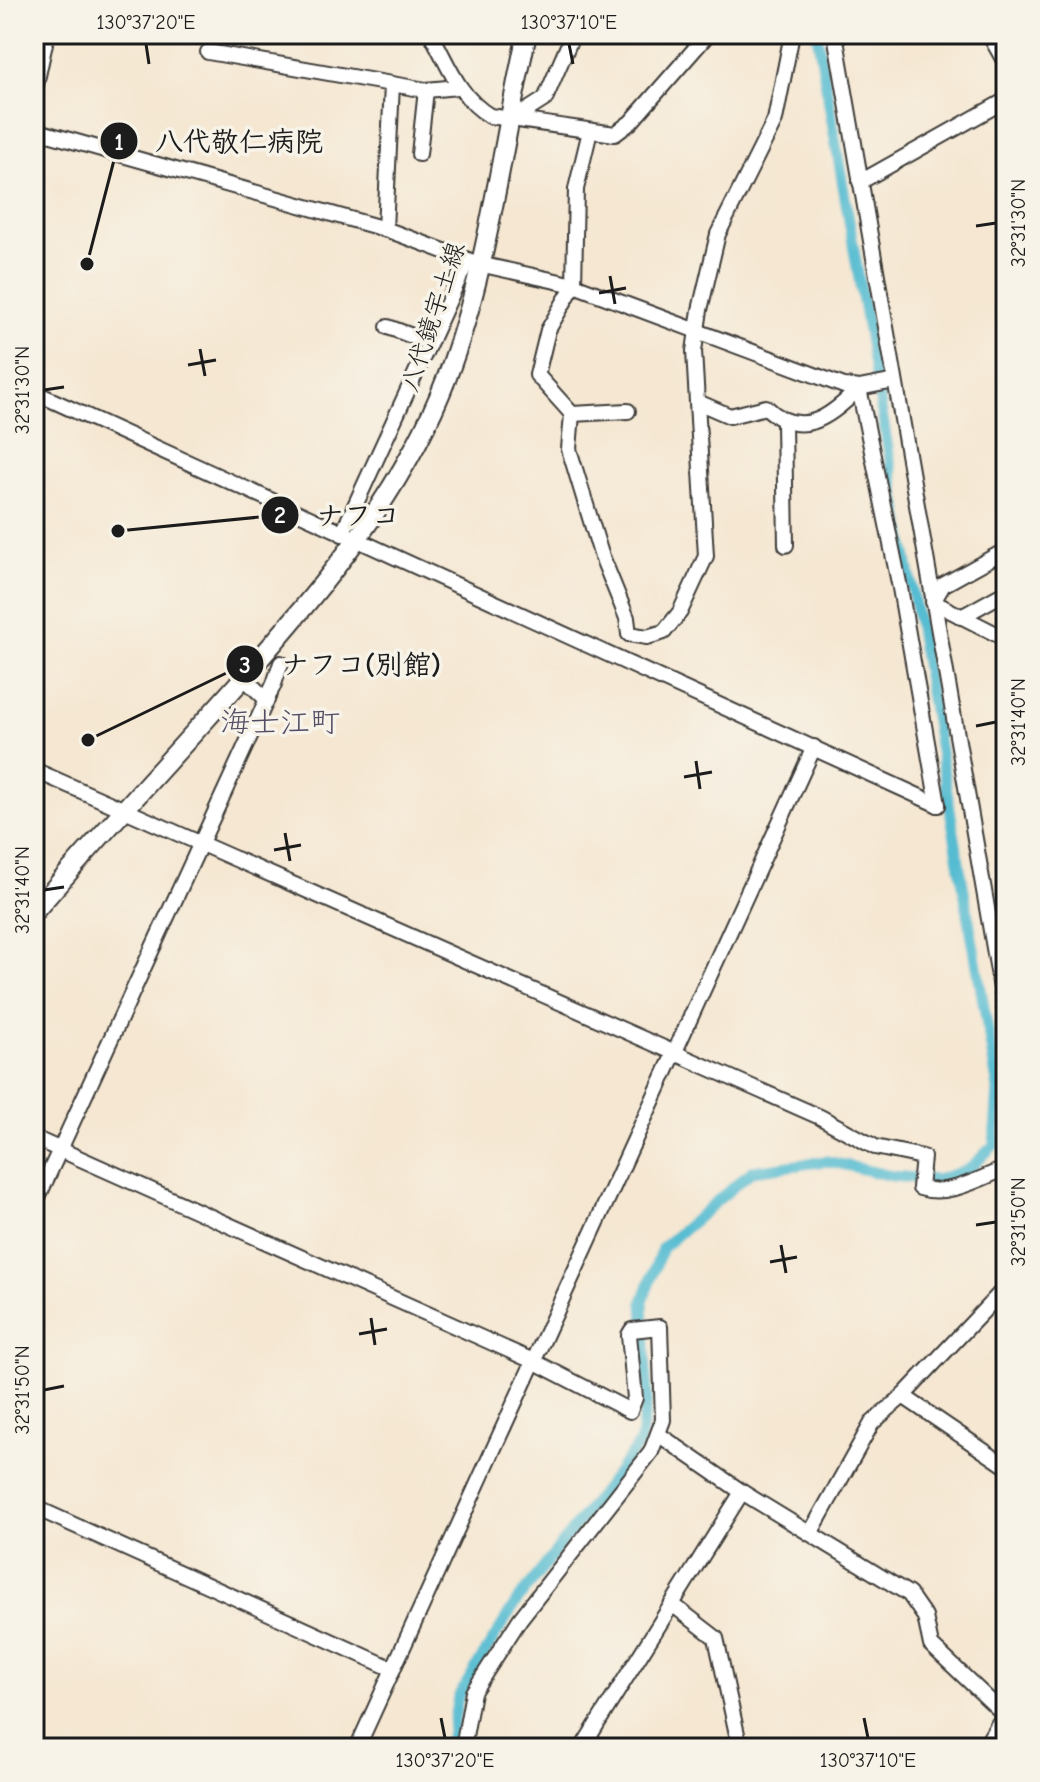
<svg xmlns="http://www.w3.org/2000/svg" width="1040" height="1782" font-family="'Comic Neue','Klee One',sans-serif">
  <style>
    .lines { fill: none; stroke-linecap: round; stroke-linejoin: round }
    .canal { stroke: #54bcd1; stroke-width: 11 }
    .minor-casing { stroke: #3d3a37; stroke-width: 18 }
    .major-casing { stroke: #3d3a37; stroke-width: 22 }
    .minor { stroke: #fff; stroke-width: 14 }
    .major { stroke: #fff; stroke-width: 18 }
    .ticks { fill: none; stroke: #1c1c1c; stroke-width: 3 }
    .labels { text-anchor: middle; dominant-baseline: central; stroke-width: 7; stroke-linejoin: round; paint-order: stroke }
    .street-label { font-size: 26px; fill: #1c1c1c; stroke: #f7f3e8 }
    .quarter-label { font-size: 30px; fill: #534d66; stroke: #f7f3e8 }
    .leader { fill: none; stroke: #1c1c1c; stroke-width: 3 }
    .callout-dot { fill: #1c1c1c; stroke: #f7f3e8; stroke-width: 3 }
    .mark-label { font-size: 24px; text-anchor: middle; font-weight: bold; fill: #fff }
    .callout-label { font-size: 28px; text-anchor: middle; font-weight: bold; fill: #1c1c1c; stroke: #f7f3e8; stroke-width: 7; stroke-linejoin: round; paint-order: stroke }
    .neatline { fill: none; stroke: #1c1c1c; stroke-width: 3 }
    .ticks-label { font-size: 20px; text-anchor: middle; fill: #1c1c1c }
  </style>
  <rect width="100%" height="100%" fill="#f7f3e8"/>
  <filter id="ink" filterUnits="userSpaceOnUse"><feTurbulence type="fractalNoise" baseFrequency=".0125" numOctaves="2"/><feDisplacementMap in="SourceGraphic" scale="16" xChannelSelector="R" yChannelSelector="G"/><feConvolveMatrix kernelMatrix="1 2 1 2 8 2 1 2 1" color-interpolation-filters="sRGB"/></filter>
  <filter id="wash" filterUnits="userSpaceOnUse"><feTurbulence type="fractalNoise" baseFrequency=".006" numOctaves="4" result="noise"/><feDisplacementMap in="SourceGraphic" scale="32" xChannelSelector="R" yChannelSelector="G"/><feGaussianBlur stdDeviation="1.8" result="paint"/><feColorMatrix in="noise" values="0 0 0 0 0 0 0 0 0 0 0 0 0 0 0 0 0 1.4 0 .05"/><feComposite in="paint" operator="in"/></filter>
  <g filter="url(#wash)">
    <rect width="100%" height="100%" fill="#f5e7d2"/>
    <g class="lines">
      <path class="canal" d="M449 1748 458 1697 515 1604 640 1443 647 1399 643 1301 662 1248 752 1171 827 1161 892 1176 936 1180 968 1170 994 1145 998 1089 817 34"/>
    </g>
  </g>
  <g filter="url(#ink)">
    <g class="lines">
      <g class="minor-casing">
        <g id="minor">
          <path d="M431 34C448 64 459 98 490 116L615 134 631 122 708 34"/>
          <path d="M835 34 1006 1017"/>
          <path d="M989 34 1006 64"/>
          <path d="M208 52 426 90 458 87"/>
          <path d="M34 94 47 34"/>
          <path d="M512 120 545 99 573 34"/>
          <path d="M34 130 385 229 479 264 574 285 844 386 859 388 895 381"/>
          <path d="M590 131 576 189 574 285 548 330 537 375 572 414 569 449 601 554 627 618 629 634"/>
          <path d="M419 154 426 90"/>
          <path d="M860 182 1006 100"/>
          <path d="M385 229 392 85"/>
          <path d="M388 327 428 342"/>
          <path d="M859 388 900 588 938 805"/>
          <path d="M34 392 938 805"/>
          <path d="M700 403 730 416 766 407C800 440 830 418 859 388"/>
          <path d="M572 414 628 411"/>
          <path d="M784 423 786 545"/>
          <path d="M342 534 467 261"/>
          <path d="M1006 550 943 585 933 602 1006 639"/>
          <path d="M961 617 1006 592"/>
          <path d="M629 634 647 637 664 632 680 612 706 556 694 351 700 310 718 234 775 120 791 39 786 34"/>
          <path d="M244 678 267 700"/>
          <path d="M34 770 820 1117 875 1147 923 1157 920 1188C948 1197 979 1179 1006 1168"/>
          <path d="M34 1138 533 1361 630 1411 635 1398 629 1335 632 1330 660 1327 663 1420 651 1452 520 1619 473 1692 463 1748"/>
          <path d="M34 1206 274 684 281 663"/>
          <path d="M903 1396 1006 1466"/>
          <path d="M658 1434 742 1492 909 1594 925 1617 931 1645 1006 1716"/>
          <path d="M34 1507 393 1669"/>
          <path d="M811 1532 872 1423 903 1396 1006 1287"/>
          <path d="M672 1604 716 1638 740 1748"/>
          <path d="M357 1748 814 747"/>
          <path d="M582 1748 742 1492"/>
          <path d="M984 1748 1004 1715"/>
        </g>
      </g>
      <g class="major-casing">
        <path id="major" d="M34 912C100 835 169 761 236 686 319 592 402 495 447 377 489 267 501 148 527 34"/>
      </g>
      <use href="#minor" class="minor"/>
      <use href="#major" class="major"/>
    </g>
  </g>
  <path class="ticks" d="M146 44 149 64M569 44 573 64M976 226 996 223M610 276 615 304M599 293 626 288M200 349 205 376M188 365 216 360M44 390 64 387M976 726 996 722M696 761 700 789M684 777 712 772M285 833 290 861M274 850 301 845M44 890 64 887M976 1225 996 1222M781 1245 786 1273M770 1262 797 1257M371 1318 375 1345M359 1334 387 1329M44 1390 64 1386M441 1718 445 1738M864 1718 868 1738"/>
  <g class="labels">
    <g class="street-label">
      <text transform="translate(433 317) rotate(-72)">八代鏡宇土線</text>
    </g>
    <g class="quarter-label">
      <text x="280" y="722">海士江町</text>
    </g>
  </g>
  <path class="leader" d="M87 264L119 141M118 531L280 515M88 740L245 664"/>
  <g class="callout-dot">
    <circle cx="87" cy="264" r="8"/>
    <circle cx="118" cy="531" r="8"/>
    <circle cx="88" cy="740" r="8"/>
    <circle cx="119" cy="141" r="20"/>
    <circle cx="280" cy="515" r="20"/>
    <circle cx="245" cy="664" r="20"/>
  </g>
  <g class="mark-label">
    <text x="119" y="150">1</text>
    <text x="280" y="523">2</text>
    <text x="245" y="673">3</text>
  </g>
  <g class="callout-label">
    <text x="239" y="151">八代敬仁病院</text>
    <text x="358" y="525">ナフコ</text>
    <text x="361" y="674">ナフコ(別館)</text>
  </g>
  <rect width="1040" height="1782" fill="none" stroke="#f7f3e8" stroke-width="88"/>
  <rect x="44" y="44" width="952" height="1694" class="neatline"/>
  <g class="ticks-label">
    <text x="146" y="29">130°37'20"E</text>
    <text x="569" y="29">130°37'10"E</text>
    <text transform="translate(1018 223) rotate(-90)" y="7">32°31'30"N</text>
    <text transform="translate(22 390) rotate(-90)" y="7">32°31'30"N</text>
    <text transform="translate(1018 722) rotate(-90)" y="7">32°31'40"N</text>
    <text transform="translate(22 890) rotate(-90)" y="7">32°31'40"N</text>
    <text transform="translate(1018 1222) rotate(-90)" y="7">32°31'50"N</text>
    <text transform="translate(22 1390) rotate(-90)" y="7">32°31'50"N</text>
    <text x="445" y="1767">130°37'20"E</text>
    <text x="868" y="1767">130°37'10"E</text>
  </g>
</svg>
